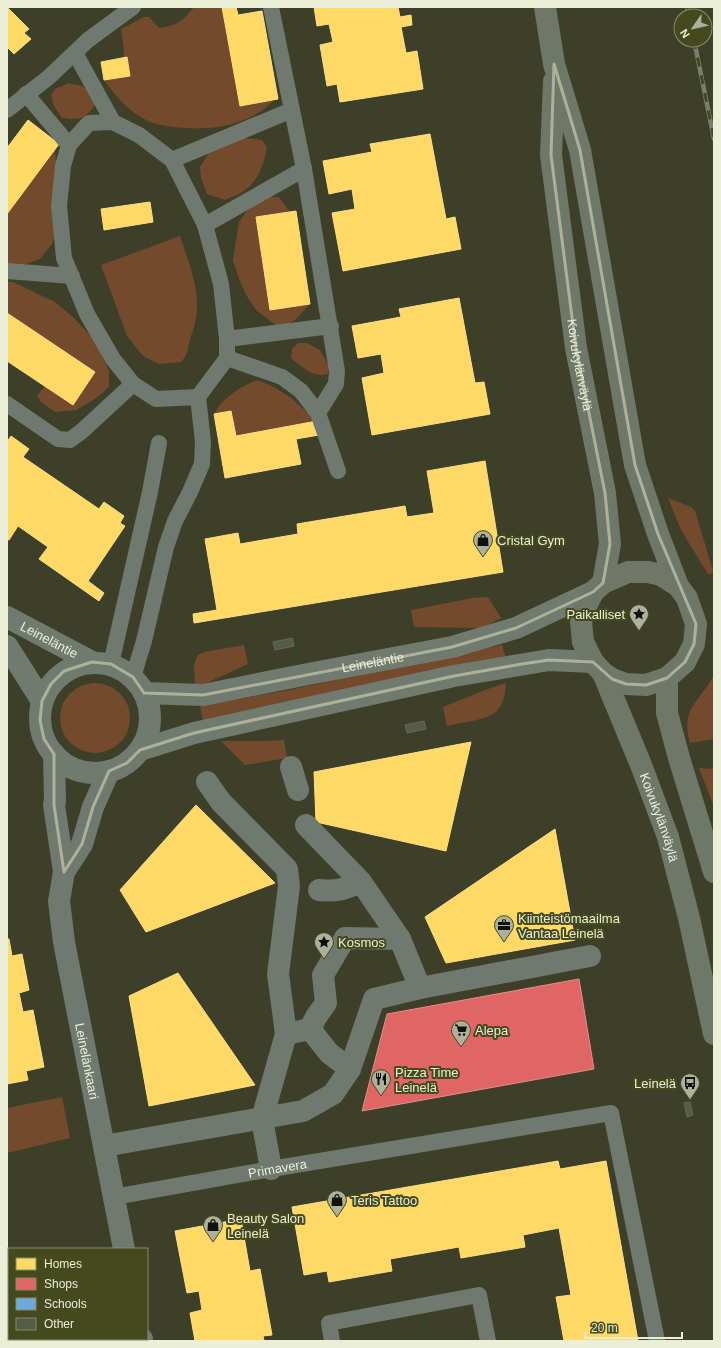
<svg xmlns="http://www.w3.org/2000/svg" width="721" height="1348" font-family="Helvetica,sans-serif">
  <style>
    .green { fill: #734b2c }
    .homes { fill: #ffd966; stroke: #f9e088 }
    .shops { fill: #e06666; stroke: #e38f88 }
    .schools { fill: #6fa8dc; stroke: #94bdda }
    .building { fill: #545b47; stroke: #656a58 }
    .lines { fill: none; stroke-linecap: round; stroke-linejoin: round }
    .service { stroke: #70796f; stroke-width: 16 }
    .pedestrian { stroke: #70796f; stroke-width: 22 }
    .minor { stroke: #70796f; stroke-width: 22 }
    .secondary { stroke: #717a6f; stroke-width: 22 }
    .primary { stroke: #6f7769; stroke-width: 22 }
    .rail-casing { stroke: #787e73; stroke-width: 4.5 }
    .rail { stroke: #45491e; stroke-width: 3; stroke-dasharray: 9; stroke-linecap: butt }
    .marked { fill: none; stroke: #aeb19a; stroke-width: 3; stroke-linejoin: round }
    .labels { text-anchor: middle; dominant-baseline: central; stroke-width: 4; stroke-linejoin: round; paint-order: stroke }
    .street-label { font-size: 13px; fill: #ebefd7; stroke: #45491e }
    .poi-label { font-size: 13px; fill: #ebefd7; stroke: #45491e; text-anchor: start }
  </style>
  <rect width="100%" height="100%" fill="#3d3f28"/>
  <g class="green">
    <path d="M194 7H222L240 105 274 100C265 110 251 118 238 122 216 131 170 130 148 121 129 112 116 97 104 80L130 75 127 58H123L124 52 121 29 144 17H149L159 28C178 25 182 22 194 7Z"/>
    <path d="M69 83 82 86 95 96 96 104C84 120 81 120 62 118L54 106 51 95 55 89Z"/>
    <path d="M244 138 262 140 267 147C264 164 258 183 242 192 237 196 230 197 225 200L207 194 201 178 200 167 209 153Z"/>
    <path d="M55 150 57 175 58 226 52 244 40 259 21 266 7 263V214Z"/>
    <path d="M263 197H279L290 212 270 310 310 304 295 320 281 329 257 311 246 295 239 279 233 260 239 222 248 209Z"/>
    <path d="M180 236C189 264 202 293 195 323 194 329 191 334 190 340 186 352 190 352 181 362L159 364 143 356 127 336 101 265Z"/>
    <path d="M7 282H13L55 302 73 317 96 342 109 371V387L95 399 76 410 55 412 41 402 37 396 45 386 95 372 7 313Z"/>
    <path d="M298 343H307L320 350 329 366 328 374C314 379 301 366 291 358L292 349Z"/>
    <path d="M257 380 272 386 290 397 317 421 236 436 231 411 214 414C222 398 241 386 257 380Z"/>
    <path d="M668 498 691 507 695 511 713 571 712 574H708L681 530Z"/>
    <path d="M488 597 501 618 485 627 478 628 414 627 411 610 473 598Z"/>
    <path d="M244 645 248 664 209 682 195 686 194 664 198 655 204 652Z"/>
    <path d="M502 645 506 659 203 722 200 706 284 691Z"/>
    <path d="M714 675V739L690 743C680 707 700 702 714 675Z"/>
    <path d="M506 683C506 693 503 708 493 714 484 720 459 723 447 726L443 707 485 690Z"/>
    <circle cx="95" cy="718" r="35"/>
    <path d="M284 740 287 758 245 765 221 741H263Z"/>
    <path d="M699 768 714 769V807Z"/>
    <path d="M62 1097 70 1138 7 1153V1108Z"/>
  </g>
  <g class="homes">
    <path d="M7 7 29 29 24 33 31 39 14 54 8 48 7 50Z"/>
    <path d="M222 7H236L238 15 262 11 278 99 240 106Z"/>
    <path d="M314 7H398L400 17 411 15 412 25 401 27 406 53 417 51 423 89 340 102 337 84 327 86 320 45 333 42 329 24 317 26Z"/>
    <path d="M127 57 130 76 104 80 101 62Z"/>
    <path d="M28 120 59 144 7 214V148Z"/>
    <path d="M430 134 446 219 455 217 461 249 343 271 332 213 355 209 352 189 329 194 323 161 372 152 370 144Z"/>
    <path d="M150 202 153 222 104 230 101 209Z"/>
    <path d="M296 211 310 304 270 310 256 217Z"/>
    <path d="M459 298 475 383 484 382 490 414 372 435 362 378 384 373 381 354 358 358 352 326 401 317 399 309Z"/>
    <path d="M7 313 95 372 73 405 7 361Z"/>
    <path d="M231 411 236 436 317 421 319 435 296 439 301 464 225 478 214 414Z"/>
    <path d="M11 436 29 449 23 457 99 509 104 502 124 516 120 523 125 526 88 581 104 593 99 601 39 559 48 547 18 526 9 540 7 539V442Z"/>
    <path d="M485 461 503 572 194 623 193 614 217 610 205 539 238 533 240 544 298 534 297 524 405 506 407 517 434 513 427 471Z"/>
    <path d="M471 742 446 851 316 822 314 772Z"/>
    <path d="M196 805 275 883 146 932 120 890Z"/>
    <path d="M555 829 575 940 446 963 425 917Z"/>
    <path d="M7 939H9L12 956 22 954 29 990 19 993 23 1012 33 1010 44 1067 26 1071 28 1080 7 1084Z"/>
    <path d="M178 973 255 1085 149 1106 129 996Z"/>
    <path d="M558 1161 560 1169 606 1161 638 1341H564L556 1297 571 1295 559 1228 523 1235 525 1247 461 1258 459 1247 390 1259 392 1271 329 1282 327 1271 304 1275 292 1207Z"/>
    <path d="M241 1219 250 1271 260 1269 272 1335 263 1336 264 1341H195L190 1313 202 1310 199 1291 187 1293 175 1231Z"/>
  </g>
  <path class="shops" d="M579 979 594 1069 362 1111 387 1014Z"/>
  <rect class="schools" x="28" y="1339" width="53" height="2"/>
  <g class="building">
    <path d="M292 638 294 646 275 650 273 642Z"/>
    <path d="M424 721 426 729 407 733 405 725Z"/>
    <path d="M690 1102 693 1115 687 1117 684 1103Z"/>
  </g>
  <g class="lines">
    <g class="service">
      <path d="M271 7 304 169 337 371 336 384 318 413"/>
      <path d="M75 53 113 122"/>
      <path d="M26 94 69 145"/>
      <path d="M7 110 49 77 88 40 133 7"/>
      <path d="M113 122 139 135 172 160 205 225 221 284 227 339V358L198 397 156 399 133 384 113 359 87 314 64 258 59 206 63 166 69 145 89 123Z"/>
      <path d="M172 160 292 110"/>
      <path d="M205 225 304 169"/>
      <path d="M7 271 72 276"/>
      <path d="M227 339 331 326"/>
      <path d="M227 358 282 377 301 391 318 413 338 471"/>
      <path d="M7 404 58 439 70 440 82 431 133 384"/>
      <path d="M111 664 150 492 159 443"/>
      <path d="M133 677 144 641 166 547 175 521 190 492 202 464 203 442 198 397"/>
      <path id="s1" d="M114 1197 271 1169 611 1113 657 1341"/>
      <path d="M332 1341 329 1323 479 1295 488 1341"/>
    </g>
    <g class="pedestrian">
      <path d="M291 767 298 790"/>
      <path d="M207 782 221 802 287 869 289 886 278 974 286 1034 262 1119 271 1169"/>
      <path d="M306 825 361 882 400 939 420 988"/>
      <path d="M319 890C338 892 344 889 361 882"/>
      <path d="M310 1029 329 1053 350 1069"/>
      <path d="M286 1034 310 1029 316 1017 326 1003 323 975 345 938 400 939"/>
      <path d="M104 1146 303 1111 333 1094 350 1069 374 999 420 988 590 956"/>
    </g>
    <g class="minor">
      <path id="s2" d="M54 754 55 801 54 805 64 872 59 901 64 942 124 1249"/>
      <path d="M64 872 82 844 93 807 109 771"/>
      <path d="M142 1339V1341"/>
    </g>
    <g class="secondary">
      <path id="s3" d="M7 617 92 662"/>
      <path d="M7 646 42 701"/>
      <circle cx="95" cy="718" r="55"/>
      <path id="s4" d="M144 693 203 695 308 674 452 647 516 628 593 592"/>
      <path d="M140 750 194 733 454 676 549 660 593 662"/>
    </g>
    <g class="primary">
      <path d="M545 7 554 64 580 150 635 465 658 534 678 586 687 598 696 624 694 644 685 662 667 678 646 685 626 684 612 679 603 673 593 662 583 642 581 622 584 610 593 592 603 583 628 572H648L661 575 678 586"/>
      <path id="s5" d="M554 81 551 155 576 348 605 493 610 544 603 583"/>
      <path id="s6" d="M603 673 641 765 668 837 689 918 714 1034"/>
      <path d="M667 678V713L679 758 714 872"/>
    </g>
    <g class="rail-casing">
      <g id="rail">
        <path d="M687 7 689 16"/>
        <path d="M694 40 714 139"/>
      </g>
    </g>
    <use href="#rail" class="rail"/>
  </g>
  <path class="marked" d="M554 64 580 150 635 465 658 534 696 624 694 644 685 662 667 678 646 685 626 684 612 679 593 662 549 660 522 664 454 676 194 733 140 750 127 763 109 771 93 807 82 844 64 872 54 805V754L44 739 40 720 42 701 51 684 64 671 92 662 111 664 133 677 144 693 203 695 452 647 516 628 593 592 603 583 610 544 605 493 576 348 551 155Z"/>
  <defs>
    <g id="shop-pin" transform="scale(1)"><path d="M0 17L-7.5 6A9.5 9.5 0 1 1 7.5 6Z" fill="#aeb19a" stroke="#45491e"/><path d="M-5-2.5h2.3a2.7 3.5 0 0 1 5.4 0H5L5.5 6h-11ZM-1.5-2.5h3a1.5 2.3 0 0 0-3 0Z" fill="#111"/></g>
    <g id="sight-pin" transform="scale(1)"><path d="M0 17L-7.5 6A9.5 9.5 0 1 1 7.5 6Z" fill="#aeb19a" stroke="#45491e"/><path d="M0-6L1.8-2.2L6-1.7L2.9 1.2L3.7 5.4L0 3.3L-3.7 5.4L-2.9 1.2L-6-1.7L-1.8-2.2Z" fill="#111"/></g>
    <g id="office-pin" transform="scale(1)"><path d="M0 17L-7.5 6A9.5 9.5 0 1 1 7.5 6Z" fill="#aeb19a" stroke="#45491e"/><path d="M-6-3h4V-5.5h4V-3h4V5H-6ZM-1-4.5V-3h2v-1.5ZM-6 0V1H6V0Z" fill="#111"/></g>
    <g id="supermarket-pin" transform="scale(1)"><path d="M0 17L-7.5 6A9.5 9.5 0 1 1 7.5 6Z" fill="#aeb19a" stroke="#45491e"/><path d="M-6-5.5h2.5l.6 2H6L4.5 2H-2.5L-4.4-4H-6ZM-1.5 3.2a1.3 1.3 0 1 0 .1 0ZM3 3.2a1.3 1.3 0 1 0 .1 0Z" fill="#111"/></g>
    <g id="restaurant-pin" transform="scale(1)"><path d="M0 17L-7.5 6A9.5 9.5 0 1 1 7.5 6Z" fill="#aeb19a" stroke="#45491e"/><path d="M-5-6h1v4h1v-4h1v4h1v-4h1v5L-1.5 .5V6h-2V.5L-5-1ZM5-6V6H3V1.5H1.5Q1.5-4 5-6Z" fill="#111"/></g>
    <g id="bus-pin" transform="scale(1)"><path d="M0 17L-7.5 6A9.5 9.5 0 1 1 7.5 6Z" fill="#aeb19a" stroke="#45491e"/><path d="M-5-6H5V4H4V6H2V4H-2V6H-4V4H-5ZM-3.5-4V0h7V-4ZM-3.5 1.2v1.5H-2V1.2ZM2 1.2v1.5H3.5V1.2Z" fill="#111"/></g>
  </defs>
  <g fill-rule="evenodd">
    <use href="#shop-pin" x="483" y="540"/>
    <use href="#sight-pin" x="639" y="614"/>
    <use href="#office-pin" x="504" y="925"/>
    <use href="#sight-pin" x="324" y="942"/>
    <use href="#supermarket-pin" x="461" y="1030"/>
    <use href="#restaurant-pin" x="381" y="1079"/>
    <use href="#bus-pin" x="690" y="1083"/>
    <use href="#shop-pin" x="337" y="1200"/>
    <use href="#shop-pin" x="213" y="1225"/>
  </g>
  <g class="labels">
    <g class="street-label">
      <text stroke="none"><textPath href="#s5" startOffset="286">Koivukylänväylä</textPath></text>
      <text stroke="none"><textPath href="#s3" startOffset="48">Leineläntie</textPath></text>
      <text stroke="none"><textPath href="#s4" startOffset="232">Leineläntie</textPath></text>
      <text stroke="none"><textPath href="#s6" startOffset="155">Koivukylänväylä</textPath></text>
      <text stroke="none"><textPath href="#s2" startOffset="311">Leinelänkaari</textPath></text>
      <text stroke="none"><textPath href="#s1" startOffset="166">Primavera</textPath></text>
    </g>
    <g class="poi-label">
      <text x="497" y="540">Cristal Gym</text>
      <text x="625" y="614" text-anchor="end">Paikalliset</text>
      <text x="518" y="918">Kiinteistömaailma<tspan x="518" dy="15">Vantaa Leinelä</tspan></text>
      <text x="338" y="942">Kosmos</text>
      <text x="475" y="1030">Alepa</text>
      <text x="395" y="1072">Pizza Time<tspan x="395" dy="15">Leinelä</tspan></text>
      <text x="676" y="1083" text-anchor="end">Leinelä</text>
      <text x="351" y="1200">Teris Tattoo</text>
      <text x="227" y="1218">Beauty Salon<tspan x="227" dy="15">Leinelä</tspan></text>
    </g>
  </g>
  <rect width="721" height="1348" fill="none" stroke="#ebefd7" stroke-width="16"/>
  <rect x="8" y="1248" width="140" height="92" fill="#45491e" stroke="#878b68"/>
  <rect x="16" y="1258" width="20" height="12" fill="#ffd966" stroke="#878b68"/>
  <text x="44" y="1268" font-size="12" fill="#ebefd7">Homes</text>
  <rect x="16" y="1278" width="20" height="12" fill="#e06666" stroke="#878b68"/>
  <text x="44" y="1288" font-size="12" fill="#ebefd7">Shops</text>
  <rect x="16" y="1298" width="20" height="12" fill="#6fa8dc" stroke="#878b68"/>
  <text x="44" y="1308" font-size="12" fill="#ebefd7">Schools</text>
  <rect x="16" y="1318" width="20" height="12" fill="#545b47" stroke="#878b68"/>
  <text x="44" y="1328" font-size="12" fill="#ebefd7">Other</text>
  <g transform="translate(693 28) rotate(236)"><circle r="19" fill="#45491e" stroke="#878b68"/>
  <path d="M0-3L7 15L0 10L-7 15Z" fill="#aeb19a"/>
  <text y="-6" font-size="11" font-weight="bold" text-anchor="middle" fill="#ebefd7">N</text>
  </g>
  <path d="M585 1332v6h97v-6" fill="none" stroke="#ebefd7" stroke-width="2"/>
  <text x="591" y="1332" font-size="12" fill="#ebefd7" stroke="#45491e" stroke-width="3" paint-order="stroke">20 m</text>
</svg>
